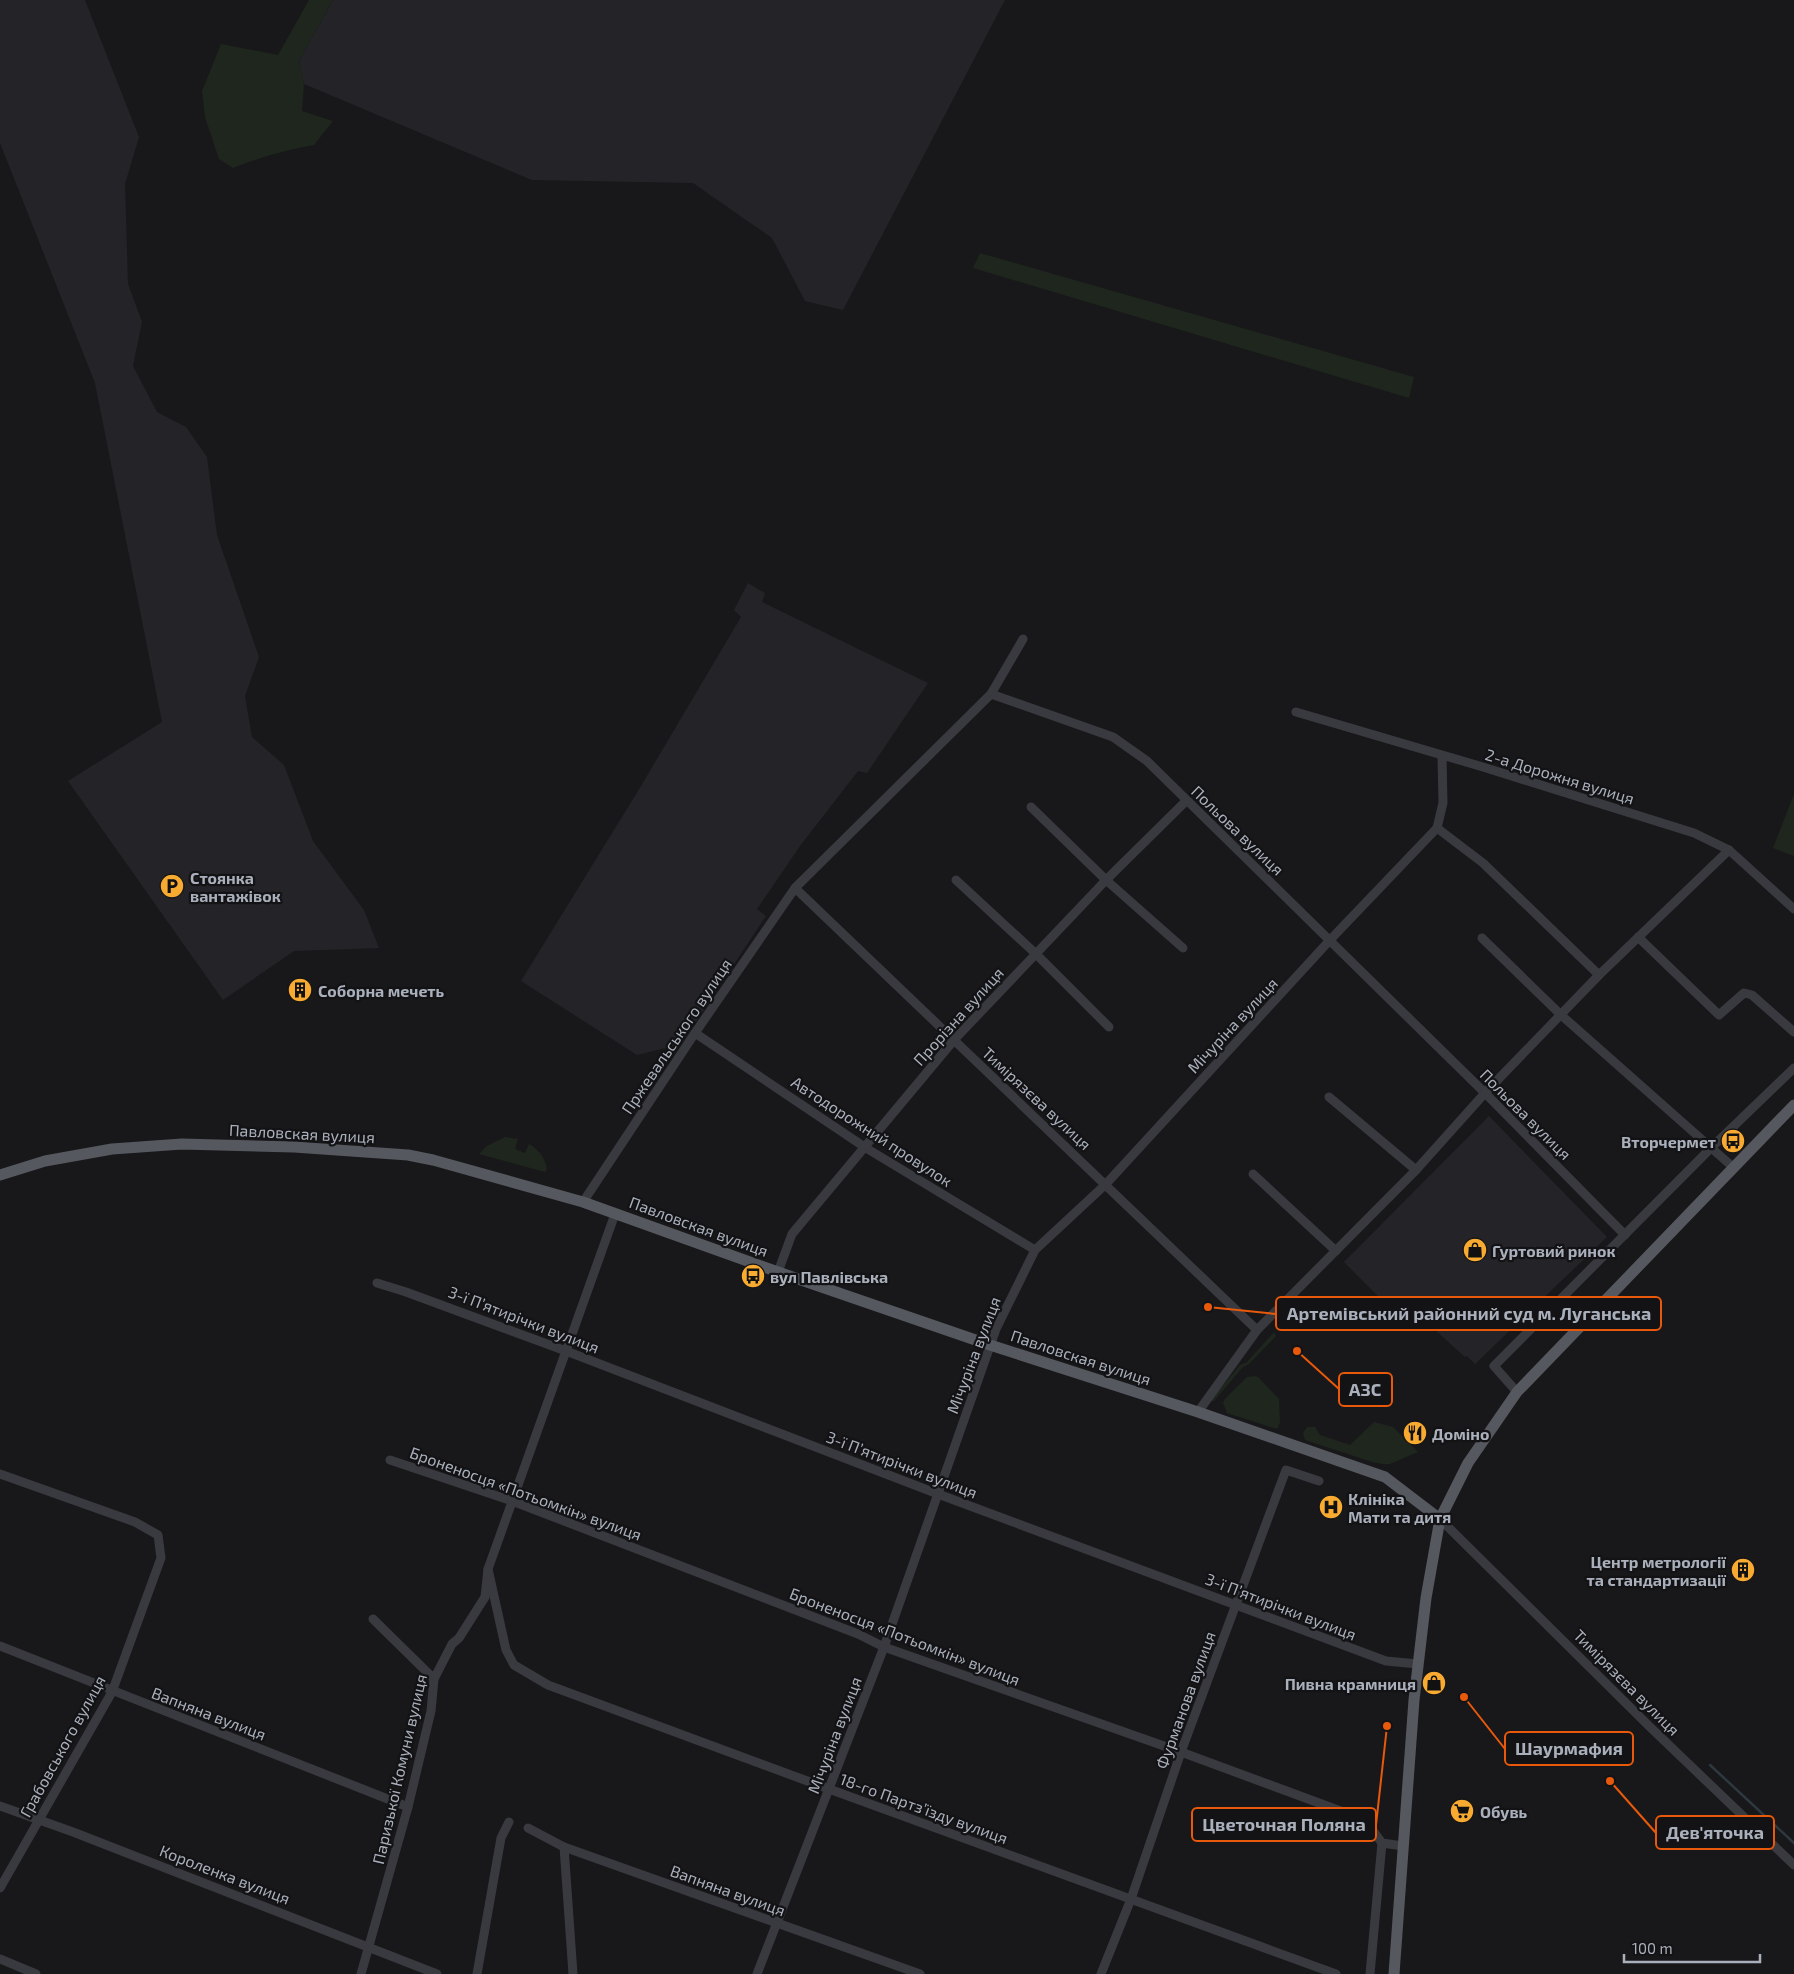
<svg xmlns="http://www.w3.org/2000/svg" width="1794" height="1974" font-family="'Exo 2',sans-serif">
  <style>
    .built { fill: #242428 }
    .green { fill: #1e261e }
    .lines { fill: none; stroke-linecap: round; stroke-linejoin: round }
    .stream { stroke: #2d383f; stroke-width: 2.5 }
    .minor { stroke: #393a40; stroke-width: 9 }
    .major { stroke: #55585f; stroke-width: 11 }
    .labels { text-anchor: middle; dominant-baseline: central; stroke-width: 4.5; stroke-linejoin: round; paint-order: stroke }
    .street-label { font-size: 16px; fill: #aab0bb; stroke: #131316 }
    .poi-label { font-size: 16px; font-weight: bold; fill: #aab0bb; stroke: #131316; text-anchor: start }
    .leader { fill: none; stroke: #e8590c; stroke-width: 2 }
    .callout-dot { fill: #e8590c; stroke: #131316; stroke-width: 2 }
    .callout { fill: #131316; stroke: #e8590c; stroke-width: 2 }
    .callout-label { font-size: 18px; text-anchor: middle; font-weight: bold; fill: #aab0bb }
  </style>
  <rect width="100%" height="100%" fill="#18181a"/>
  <g class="built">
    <path d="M0 0H85L139 137 125 184 128 284 142 322 133 366 157 412 186 427 207 457 217 535 259 657 245 696 252 737 284 765 313 841 364 910 379 948 294 951 223 1000 68 781 162 722 95 383 0 143Z"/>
    <path d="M333 0H1005L843 310 805 301 772 238 693 183 532 180 304 84 299 61Z"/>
    <path d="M748 583 765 593 762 602 928 683 867 773 858 771 800 846 757 909 766 916 681 1044 637 1055 521 981 638 791 741 617 734 610Z"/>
    <path d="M1489 1116 1607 1237 1475 1364 1467 1356 1465 1357 1424 1320 1407 1325 1344 1262Z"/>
  </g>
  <g class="green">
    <path d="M309 0H333L299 61 304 84 302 111 333 121 314 145C286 150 260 157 233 168L219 159 205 117 202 91 221 44 278 55Z"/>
    <path d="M980 253 1414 377 1409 398 973 268Z"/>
    <path d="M1794 794V856L1773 848Z"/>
    <path d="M505 1137 518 1139 515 1149 525 1153 529 1144C539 1150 545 1157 547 1169L545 1172 479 1154 487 1146Z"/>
    <path d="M1274 1332 1276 1336 1249 1364 1243 1367 1214 1401H1210L1240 1365 1247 1362Z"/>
    <path d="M1254 1376 1258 1377 1279 1399 1280 1423 1277 1429 1227 1413 1223 1403 1225 1399 1247 1377Z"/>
    <path d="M1374 1422 1393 1427 1418 1452 1390 1464H1383L1372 1462 1305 1440 1303 1433 1307 1427H1315L1320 1435 1350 1445Z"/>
  </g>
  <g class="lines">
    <path class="stream" d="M1710 1765 1794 1843"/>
    <g class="minor">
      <path d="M991 694 1113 737 1147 761 1485 1093 1625 1235"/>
      <path d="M1296 712 1483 767 1694 833 1729 850 1794 909"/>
      <path d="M1031 807 1106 880 1183 948"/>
      <path d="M1437 828 1483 863 1599 975"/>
      <path d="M956 880 1035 953 1109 1027"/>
      <path d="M795 888 1257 1330"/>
      <path d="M1638 937 1719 1015 1744 993 1752 995 1794 1032"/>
      <path d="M1482 938 1561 1015 1734 1168"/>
      <path d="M695 1033 866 1148 1035 1250"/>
      <path d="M1329 1097 1416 1170"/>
      <path d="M1253 1174 1336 1251"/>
      <path d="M583 1202 695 1033 795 888 991 694 1023 639"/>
      <path d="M778 1272 792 1234 954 1040 1106 880 1186 801"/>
      <path d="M377 1283 406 1292 566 1351 938 1494 1386 1661 1418 1664"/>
      <path d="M1517 1392 1494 1366 1711 1148 1794 1068"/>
      <path d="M1198 1412 1257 1330 1416 1170 1485 1093 1599 975 1729 850"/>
      <path d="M390 1460 512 1501 858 1634 884 1647 1181 1752 1365 1820 1382 1843 1403 1846"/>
      <path d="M0 1474 135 1522 158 1535 161 1558 112 1692 0 1888"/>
      <path d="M1440 1519 1649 1726 1794 1865"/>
      <path d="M488 1569 506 1650 514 1665 548 1685 829 1789 1336 1974"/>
      <path d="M373 1619 434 1679"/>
      <path d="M0 1646 408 1807"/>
      <path d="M0 1806 73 1832 437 1974"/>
      <path d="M528 1828 564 1847 920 1974"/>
      <path d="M564 1847 573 1974"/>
      <path d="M0 1959 36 1974"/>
      <path d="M361 1974 408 1807 431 1711 434 1679 452 1644 459 1638 485 1597 488 1569 615 1214"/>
      <path d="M477 1974 501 1838 509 1822"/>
      <path d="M757 1974 884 1647 996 1329 1035 1250 1106 1184 1330 940 1437 828 1443 803 1442 757"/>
      <path d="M1101 1974 1131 1899 1181 1752 1286 1470 1319 1481"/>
      <path d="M1370 1974 1382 1843"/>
    </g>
    <g class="major">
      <path d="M0 1175 45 1161 112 1149 182 1144 294 1147 408 1155 433 1160 583 1202 778 1272 990 1345 1198 1412 1385 1477 1440 1519"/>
      <path d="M1394 1974 1414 1700 1426 1598 1440 1519 1468 1463 1517 1392 1794 1105"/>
    </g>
  </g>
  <defs>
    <g id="parking-disc" transform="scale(1.25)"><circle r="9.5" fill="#f9ab31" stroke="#131316"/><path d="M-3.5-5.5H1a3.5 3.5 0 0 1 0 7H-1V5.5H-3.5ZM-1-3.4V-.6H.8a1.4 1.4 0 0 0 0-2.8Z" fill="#111"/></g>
    <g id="building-disc" transform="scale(1.25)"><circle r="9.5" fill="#f9ab31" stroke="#131316"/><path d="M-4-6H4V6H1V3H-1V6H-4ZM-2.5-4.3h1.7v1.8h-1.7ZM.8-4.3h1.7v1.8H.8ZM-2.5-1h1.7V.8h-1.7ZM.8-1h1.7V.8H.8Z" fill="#111"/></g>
    <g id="bus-disc" transform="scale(1.25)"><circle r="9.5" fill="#f9ab31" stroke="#131316"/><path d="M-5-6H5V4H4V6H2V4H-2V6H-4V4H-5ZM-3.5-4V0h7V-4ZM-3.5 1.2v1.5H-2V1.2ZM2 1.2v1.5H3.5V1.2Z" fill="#111"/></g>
    <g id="shop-disc" transform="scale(1.25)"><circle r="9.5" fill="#f9ab31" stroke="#131316"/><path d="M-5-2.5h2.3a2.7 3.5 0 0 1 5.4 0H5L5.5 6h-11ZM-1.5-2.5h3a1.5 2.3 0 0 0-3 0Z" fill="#111"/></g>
    <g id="restaurant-disc" transform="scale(1.25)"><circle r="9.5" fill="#f9ab31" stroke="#131316"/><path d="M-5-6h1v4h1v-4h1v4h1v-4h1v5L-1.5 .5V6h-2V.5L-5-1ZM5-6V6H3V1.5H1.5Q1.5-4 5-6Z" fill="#111"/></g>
    <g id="hospital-disc" transform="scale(1.25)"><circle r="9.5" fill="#f9ab31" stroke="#131316"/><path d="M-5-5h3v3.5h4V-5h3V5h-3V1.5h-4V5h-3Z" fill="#111"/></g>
    <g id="supermarket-disc" transform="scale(1.25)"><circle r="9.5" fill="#f9ab31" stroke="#131316"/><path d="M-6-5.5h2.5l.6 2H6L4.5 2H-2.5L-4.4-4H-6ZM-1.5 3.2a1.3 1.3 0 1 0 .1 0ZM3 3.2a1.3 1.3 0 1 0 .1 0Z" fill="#111"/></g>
  </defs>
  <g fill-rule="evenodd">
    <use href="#parking-disc" x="172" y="886"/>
    <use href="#building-disc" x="300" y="990"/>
    <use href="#bus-disc" x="1733" y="1141"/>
    <use href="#shop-disc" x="1475" y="1250"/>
    <use href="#bus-disc" x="753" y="1276"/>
    <use href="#restaurant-disc" x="1415" y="1433"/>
    <use href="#hospital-disc" x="1331" y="1507"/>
    <use href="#building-disc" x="1743" y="1570"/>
    <use href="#shop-disc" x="1434" y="1683"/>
    <use href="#supermarket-disc" x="1462" y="1811"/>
  </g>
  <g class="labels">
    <g class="street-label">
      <text transform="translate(1560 776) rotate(17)">2-а Дорожня вулиця</text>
      <text transform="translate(1238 830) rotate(44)">Польова вулиця</text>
      <text transform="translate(958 1016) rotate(-48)">Прорізна вулиця</text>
      <text transform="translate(1232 1025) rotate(-47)">Мічуріна вулиця</text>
      <text transform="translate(676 1036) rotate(-56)">Пржевальського вулиця</text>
      <text transform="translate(1037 1098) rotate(43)">Тимірязєва вулиця</text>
      <text transform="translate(1526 1114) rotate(45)">Польова вулиця</text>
      <text transform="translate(872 1131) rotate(33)">Автодорожний провулок</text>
      <text transform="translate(302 1133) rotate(3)">Павловская вулиця</text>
      <text transform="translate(699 1226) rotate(20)">Павловская вулиця</text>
      <text transform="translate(524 1319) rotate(21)">3-ї П’ятирічки вулиця</text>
      <text transform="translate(973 1355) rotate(-69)">Мічуріна вулиця</text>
      <text transform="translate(1081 1357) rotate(18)">Павловская вулиця</text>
      <text transform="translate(902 1464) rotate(21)">3-ї П’ятирічки вулиця</text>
      <text transform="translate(526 1493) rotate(20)">Броненосця «Потьомкін» вулиця</text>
      <text transform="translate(1281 1606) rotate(21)">3-ї П’ятирічки вулиця</text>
      <text transform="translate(905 1636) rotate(21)">Броненосця «Потьомкін» вулиця</text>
      <text transform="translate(1627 1682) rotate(45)">Тимірязєва вулиця</text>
      <text transform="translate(1185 1700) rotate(-70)">Фурманова вулиця</text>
      <text transform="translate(209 1713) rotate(21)">Вапняна вулиця</text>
      <text transform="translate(834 1735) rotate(-69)">Мічуріна вулиця</text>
      <text transform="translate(62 1746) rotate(-61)">Грабовського вулиця</text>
      <text transform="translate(399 1769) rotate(-77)">Паризької Комуни вулиця</text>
      <text transform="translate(924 1808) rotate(20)">18-го Партз’їзду вулиця</text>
      <text transform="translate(225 1874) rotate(21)">Короленка вулиця</text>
      <text transform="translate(728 1890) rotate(20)">Вапняна вулиця</text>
    </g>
    <g class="poi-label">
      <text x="190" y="877">Стоянка<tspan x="190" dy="18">вантажівок</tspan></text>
      <text x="318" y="990">Соборна мечеть</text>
      <text x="1716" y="1141" text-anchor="end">Вторчермет</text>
      <text x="1492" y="1250">Гуртовий ринок</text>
      <text x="770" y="1276">вул Павлівська</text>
      <text x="1432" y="1433">Доміно</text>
      <text x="1348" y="1498">Клініка<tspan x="1348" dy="18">Мати та дитя</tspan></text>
      <text x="1726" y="1561" text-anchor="end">Центр метрології<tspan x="1726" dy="18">та стандартизації</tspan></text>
      <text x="1416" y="1683" text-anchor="end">Пивна крамниця</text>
      <text x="1480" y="1811">Обувь</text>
    </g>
  </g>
  <path class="leader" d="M1208 1307L1276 1314M1297 1351L1339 1389M1464 1697L1505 1749M1387 1726L1376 1825M1610 1781L1656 1833"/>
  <g class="callout-dot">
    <circle cx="1208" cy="1307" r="5"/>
    <circle cx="1297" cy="1351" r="5"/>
    <circle cx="1464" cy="1697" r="5"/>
    <circle cx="1387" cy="1726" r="5"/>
    <circle cx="1610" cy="1781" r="5"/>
  </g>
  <g class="callout">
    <rect x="1276" y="1297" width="385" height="33" rx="5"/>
    <rect x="1339" y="1373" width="53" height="33" rx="5"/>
    <rect x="1505" y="1732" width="128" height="33" rx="5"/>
    <rect x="1192" y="1808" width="184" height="33" rx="5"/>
    <rect x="1656" y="1816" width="118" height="33" rx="5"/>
  </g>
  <g class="callout-label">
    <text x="1469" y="1320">Артемівський районний суд м. Луганська</text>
    <text x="1365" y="1396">АЗС</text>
    <text x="1569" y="1755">Шаурмафия</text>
    <text x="1284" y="1831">Цветочная Поляна</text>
    <text x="1715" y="1839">Дев'яточка</text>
  </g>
  <path d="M1624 1954v8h136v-8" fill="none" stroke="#aab0bb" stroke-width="2.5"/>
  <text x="1632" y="1954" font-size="15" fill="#aab0bb" stroke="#131316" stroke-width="4" paint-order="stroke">100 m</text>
</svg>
